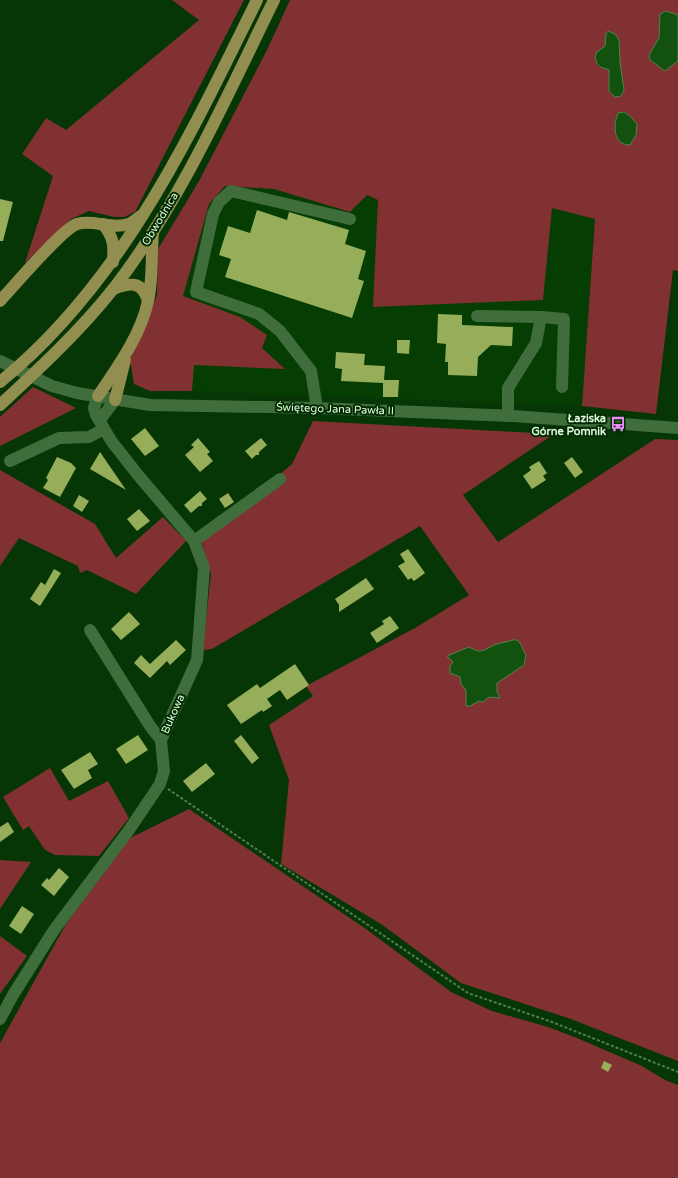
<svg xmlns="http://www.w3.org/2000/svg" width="678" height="1178" font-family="'Varela Round',sans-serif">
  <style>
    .built { fill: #053d03 }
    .green { fill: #813132 }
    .water { fill: #12510e; stroke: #50834c }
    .building { fill: #96ae59 }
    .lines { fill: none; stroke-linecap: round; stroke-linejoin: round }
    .path { stroke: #547b52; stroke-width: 2; stroke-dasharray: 3 2; stroke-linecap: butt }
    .minor { stroke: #406d3c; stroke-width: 12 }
    .major { stroke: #928e50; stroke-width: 12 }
    .labels { text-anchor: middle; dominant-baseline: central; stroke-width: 4; stroke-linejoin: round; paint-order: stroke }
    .street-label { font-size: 11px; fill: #e0f9dd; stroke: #002c00 }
    .poi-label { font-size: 11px; font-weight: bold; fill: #e0f9dd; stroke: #002c00; text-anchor: end }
  </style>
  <rect width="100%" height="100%" fill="#063605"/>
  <path class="built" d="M225 186 274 189 350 212 367 194 378 200V206L552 207 595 219 582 406 192 391 194 364 284 368 262 348 267 335 183 296 209 204Z"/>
  <g class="green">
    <path d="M172 0H244L135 212 124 217H114L89 211 71 219 25 263 53 176 22 154 46 118 66 130 199 20Z"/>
    <path d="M290 0H678V271L673 270 656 414 582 406 595 219 552 208 543 300 373 307 378 200 367 195 350 212 274 189 225 186 209 204 183 296 240 317 267 335 262 348 285 369 194 365 192 391H150L134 384 130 360 157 295 158 249 199 181 267 50Z"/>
    <path d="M33 387 76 408 0 446V417Z"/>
    <path d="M313 421 554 434 463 495 498 542 655 439 678 440V1061L571 1019 461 983 381 924 281 864 289 780 269 725 313 696 306 686 415 628 469 595 420 526 212 649 203 650 211 573 201 541 292 464Z"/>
    <path d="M0 470 95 524 116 558 163 517 186 541 136 594 87 570 80 573 78 566 19 538 0 566Z"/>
    <path d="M50 768 69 801 108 781 129 818 99 856 55 855 45 850 29 826 23 830 3 797Z"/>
    <path d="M189 809 366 929 451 992 492 1011 548 1027 577 1038 642 1066 665 1080 678 1085V1178H0V1043L66 924 130 838Z"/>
    <path d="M0 860 31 862 0 909Z"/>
    <path d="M0 936 27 956 0 994Z"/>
  </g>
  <g class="water">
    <path d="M666 11 678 15V61L665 71 650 60 649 55 659 38 660 14Z"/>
    <path d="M608 31 615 34 619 40 620 62 624 90 621 96 615 97 609 91V70C601 67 597 68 595 57L597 52 605 46 606 34Z"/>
    <path d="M624 112 629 115 637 124 636 135 630 145C613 145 613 125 618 113Z"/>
    <path d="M513 640H517C523 645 522 650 526 655L524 665 497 683V692L500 698 489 697 483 702 479 701 470 706H466V690L461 684 460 677 450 673V666L453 662 447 656 469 647C482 654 482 651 494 645 499 643 507 642 513 640Z"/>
  </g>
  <g class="building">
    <path d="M0 199 13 202 3 241H0Z"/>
    <path d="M257 210 287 220 289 212 349 230 345 244 366 251 358 279 364 281 352 318 225 277 231 259 219 255 228 226 250 233Z"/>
    <path d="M438 314 462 315V325L513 327 512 346 491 345 478 357 477 376 448 375V362H445L446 344 437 343Z"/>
    <path d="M397 340H410L409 354 397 353Z"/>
    <path d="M336 352 365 354 364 365 385 366 384 380H399L398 397H383V383L341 381 342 369 335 368Z"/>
    <path d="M145 428 159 446 145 456 131 439Z"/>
    <path d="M198 438 210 452 207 454 213 461 200 472 185 455 194 447 191 445Z"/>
    <path d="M261 438 267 445 259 452V455H256L252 459 245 451Z"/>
    <path d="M100 452 126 490 90 469Z"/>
    <path d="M57 457 71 463 76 468 60 497 43 488 48 480 46 478Z"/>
    <path d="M572 457 583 472 575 478 564 463Z"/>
    <path d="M539 461 547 473 543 476 546 480 532 489 523 476 531 470 529 467Z"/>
    <path d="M200 491 207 499 202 503V506H199L191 513 184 505Z"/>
    <path d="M228 493 234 502 225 508 219 499Z"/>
    <path d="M79 495 89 501 82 512 73 506Z"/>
    <path d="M139 509 150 521 137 531 127 519Z"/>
    <path d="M408 549 425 573 414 581 411 578 408 580 398 566 405 562 400 554Z"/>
    <path d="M54 569 61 573 40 606 30 599 41 582 45 585Z"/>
    <path d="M366 578 374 589 339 612V605L335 599Z"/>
    <path d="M129 612 140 624 121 640 111 629Z"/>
    <path d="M390 616 399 628 377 643 370 633 384 624 382 621Z"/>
    <path d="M176 640 186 650 170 665 167 661 150 678 134 663 141 655 150 664Z"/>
    <path d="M295 664 309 685 287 700 280 690 267 699 272 706 263 712 262 710 241 724 227 705 257 684 260 688Z"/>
    <path d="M138 735 148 750 126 764 116 749Z"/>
    <path d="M241 735 259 758 252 764 234 741Z"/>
    <path d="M90 752 98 764 88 770 92 778 74 789 61 770Z"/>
    <path d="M206 763 215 774 192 792 183 781Z"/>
    <path d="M8 822 14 832 0 842V827Z"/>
    <path d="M59 868 69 877 54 896 41 885 47 878 49 880Z"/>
    <path d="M22 906 34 914 21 934 9 926Z"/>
    <path d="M604 1061 612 1065 608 1072 601 1068Z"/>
  </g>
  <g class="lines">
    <path class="path" d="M168 789 468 993 552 1022 678 1072"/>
    <g class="minor">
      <path d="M477 316 541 317 536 343 508 388V416"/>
      <path d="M541 317 564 319 562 387"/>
      <path d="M0 361 52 386 77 393 150 405 317 408 513 416 678 428"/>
      <path d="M317 408 311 371 280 331 259 314 196 292 213 214 219 202 231 191 350 219"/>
      <path d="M100 420 115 400"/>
      <path d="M10 461 59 438 89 437 104 429"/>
      <path d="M194 541 280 479"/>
      <path d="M90 630 150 726 161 740"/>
      <path d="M0 1019 13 995 54 930 129 830 160 784 164 771 161 740 197 660 204 568 194 541 138 475 112 442 96 415 94 408 98 396"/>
    </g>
    <g class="major">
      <path d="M103 224C114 238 114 245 113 262"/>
      <path d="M113 289C130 283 142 280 148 301"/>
      <path d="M0 301C14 286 62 229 77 224 94 219 111 230 129 224 133 222 138 218 142 215"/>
      <path d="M0 382C122 283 189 138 257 0"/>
      <path d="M98 396C117 368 141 335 148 301 153 279 151 256 153 233"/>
      <path d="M115 400 125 360"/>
      <path d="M0 405C40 368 80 331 114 288 181 201 226 98 274 0"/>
    </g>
  </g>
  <defs>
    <g id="bus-bare" transform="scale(1.2)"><path d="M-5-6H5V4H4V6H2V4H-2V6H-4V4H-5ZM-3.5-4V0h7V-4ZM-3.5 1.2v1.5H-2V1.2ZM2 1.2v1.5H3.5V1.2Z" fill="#ec8cfa" stroke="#002c00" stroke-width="2.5" paint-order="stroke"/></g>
  </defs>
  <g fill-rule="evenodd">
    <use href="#bus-bare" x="618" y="424"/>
  </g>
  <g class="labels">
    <g class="street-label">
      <text transform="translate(160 219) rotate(-59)">Obwodnica</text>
      <text transform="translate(335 409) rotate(2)">Świętego Jana Pawła II</text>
      <text transform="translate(173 714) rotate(-66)">Bukowa</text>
    </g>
    <g class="poi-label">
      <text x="606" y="418">Łaziska<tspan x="606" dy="13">Górne Pomnik</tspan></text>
    </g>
  </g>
</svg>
